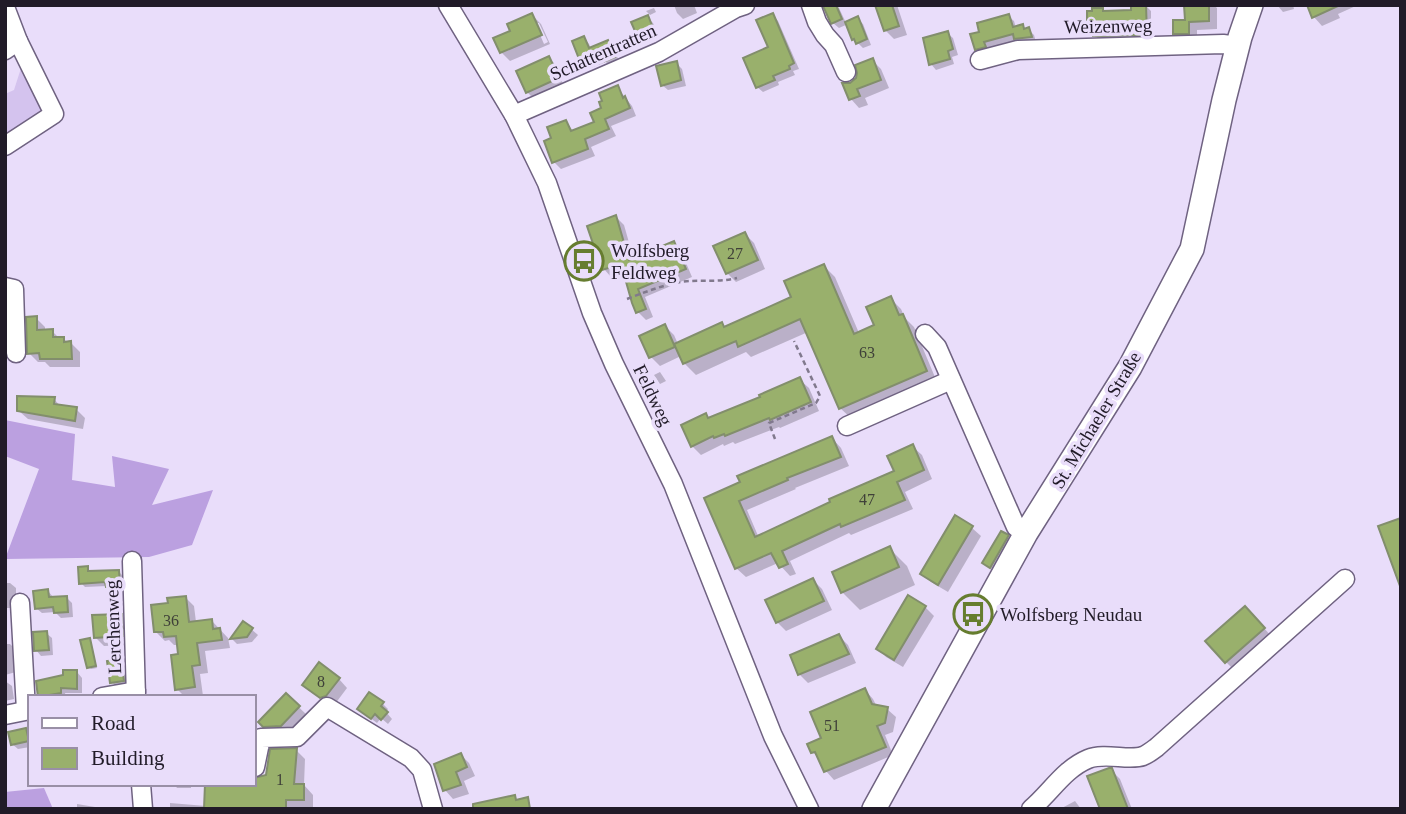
<svg xmlns="http://www.w3.org/2000/svg" width="1406" height="814" font-family="'Times New Roman',serif">
  <style>
    .green { fill: #d4c3ee }
    .forest { fill: #bba0e0 }
    .shadow { fill: #0003; fill-rule: evenodd }
    .building { fill: #99b06c; stroke: #828e6c; stroke-width: 2 }
    .lines { fill: none; stroke-linecap: round; stroke-linejoin: round }
    .minor-casing { stroke: #6f6281; stroke-width: 21 }
    .major-casing { stroke: #6f6281; stroke-width: 26 }
    .path { stroke: #81798d; stroke-width: 2.5; stroke-dasharray: 5 3.5; stroke-linecap: butt }
    .minor { stroke: #fff; stroke-width: 18 }
    .major { stroke: #fff; stroke-width: 23 }
    .labels { text-anchor: middle; dominant-baseline: central; stroke-width: 7; stroke-linejoin: round; paint-order: stroke }
    .number-label { font-size: 16px; fill: #3f4039 }
    .street-label { font-size: 19px; fill: #211b28; stroke: #e9ddfa }
    .poi-label { font-size: 19px; fill: #211b28; stroke: #e9ddfa; text-anchor: start }
  </style>
  <rect width="100%" height="100%" fill="#e9ddfa"/>
  <path class="green" d="M22 65 48 108 5 140V94L14 90Z"/>
  <g class="forest">
    <path d="M5 420 75 434 72 480 115 487 112 456 169 469 152 505 213 490 192 545 149 557 5 559 39 469 5 456Z"/>
    <path d="M44 788 53 809H5V792Z"/>
  </g>
  <g class="shadow">
    <path d="M674 5H694L697 13 683 19 677 13Z"/>
    <path d="M828 5H836L839 8 846 23 857 18 863 24 871 45 863 48 854 39 848 24 839 28 833 23 826 6Z"/>
    <path d="M877 5H897L907 35 894 39 885 30Z"/>
    <path d="M1145 5 1151 11V40L1100 41 1089 27 1102 9 1105 13 1133 12Z"/>
    <path d="M1186 5H1214L1217 8V29L1197 30V42H1184L1175 33 1187 22Z"/>
    <path d="M1277 5H1293L1294 9 1283 12Z"/>
    <path d="M1308 5H1358L1338 14 1340 18 1322 26 1314 17Z"/>
    <path d="M654 8 656 12 650 15 646 11Z"/>
    <path d="M532 15 541 24 550 44 510 61 501 52 512 32ZM535 23H539L548 42 544 44Z"/>
    <path d="M773 15 778 21 799 69 793 71 795 75 778 82 779 85 763 92 757 87 770 48Z"/>
    <path d="M1008 16 1014 21 1016 28 1023 26 1026 30 1028 29 1034 35 1036 42 1021 44 1017 40 989 48 990 52 982 55 977 49 981 33Z"/>
    <path d="M647 17 653 23 659 37 645 43 639 37 633 23Z"/>
    <path d="M947 33 953 38 958 55 952 57 954 64 936 70 931 64Z"/>
    <path d="M584 38 589 44 591 49 608 42 613 48 620 63 610 67 606 62 588 69 583 63Z"/>
    <path d="M548 58 554 63 563 84 533 98 527 92Z"/>
    <path d="M872 60 881 69 889 88 865 98 868 105 859 108 851 99 845 85 851 84Z"/>
    <path d="M676 63 682 69 686 86 668 90 662 85Z"/>
    <path d="M617 87 632 106 636 116 611 126 616 136 591 147 595 156 561 169 554 162 553 139 566 122 574 132 597 123Z"/>
    <path d="M616 217 624 225 634 260 673 243 681 251 692 277 645 297 653 317 646 320 638 312 625 273 611 277 604 269Z"/>
    <path d="M745 234 754 243 765 269 736 282 727 273Z"/>
    <path d="M824 266 835 277 859 333 876 326 890 298 901 309 905 318 914 327 937 382 852 419 840 408 808 332 751 357 746 352 696 375 684 363 681 356 660 366 651 357 665 326 674 335 678 344 722 324 725 328 793 298Z"/>
    <path d="M36 318 45 327V331H52L60 339 63 338 68 343H71L80 352V367H50L45 362H38L29 353Z"/>
    <path d="M660 372 666 381 660 384 654 375Z"/>
    <path d="M800 380 809 388 819 411 780 428 779 427 735 444 733 442 724 446 723 444 701 455 692 446 709 419Z"/>
    <path d="M54 399 61 407 76 409 85 418 83 429 28 419 19 411Z"/>
    <path d="M832 438 841 448 849 466 795 488 796 489 747 510 759 538 896 472 912 446 922 455 932 479 905 492 913 509 851 535 849 533 790 561 796 574 790 576 778 563 746 577 736 568 706 498Z"/>
    <path d="M955 518 972 528 981 536 948 592 931 582 922 573Z"/>
    <path d="M1008 537 1013 542 996 572 984 563Z"/>
    <path d="M889 548 907 566 915 585 860 610 842 592Z"/>
    <path d="M87 568 92 573 119 572 123 576V590L112 591 107 586 85 587 81 583Z"/>
    <path d="M813 580 822 589 832 610 786 631 777 622 768 601Z"/>
    <path d="M5 583H10L16 588V603L14 608H5Z"/>
    <path d="M48 591 53 597H66L72 603 73 617 61 618 55 612 42 613 36 608Z"/>
    <path d="M185 597 194 606 196 622 212 621 228 638 230 648 205 651 208 673 200 674 203 696 185 697 177 689 180 656 179 645H174L169 640 165 641 156 632 170 605Z"/>
    <path d="M925 607 934 616 903 667 886 657 878 648Z"/>
    <path d="M121 615 130 624 131 645 104 646 95 637Z"/>
    <path d="M1254 617 1272 637 1235 671 1226 662Z"/>
    <path d="M244 623 258 635 252 642 237 644 232 639Z"/>
    <path d="M46 633 52 638 53 655 41 656 36 650Z"/>
    <path d="M839 636 848 645 856 663 808 683 799 674Z"/>
    <path d="M89 640 91 642 97 668 91 669 89 667Z"/>
    <path d="M5 644H10L15 649 16 672 5 675Z"/>
    <path d="M120 661 126 667 129 686 117 688 112 682Z"/>
    <path d="M77 672 82 678V693H65L66 697H39Z"/>
    <path d="M339 679 347 688 335 704 330 706 305 685Z"/>
    <path d="M5 681 12 686 14 699 5 701Z"/>
    <path d="M865 690 873 699 877 707 887 709 896 717 893 732 885 735 893 755 834 780 826 771 821 761 813 752Z"/>
    <path d="M286 695 308 716 290 734 274 735 261 722Z"/>
    <path d="M383 704 388 709 386 712 392 719 388 724 381 718 377 723 365 714Z"/>
    <path d="M26 730 30 734V747L18 749 12 744Z"/>
    <path d="M296 750 305 759 304 785 313 795V808L266 809Z"/>
    <path d="M461 755 469 763 475 776 464 781 469 794 453 799 445 790Z"/>
    <path d="M1111 770 1120 779 1132 809H1102Z"/>
    <path d="M174 784H191V788H177Z"/>
    <path d="M1075 801 1081 809H1060Z"/>
    <path d="M170 803 206 806 256 809H170Z"/>
    <path d="M77 804 95 807 96 809H77Z"/>
  </g>
  <g class="building">
    <path d="M836 5 842 19 831 24 823 6Z"/>
    <path d="M875 5H892L899 26 884 31Z"/>
    <path d="M1131 5H1146L1147 35 1093 36V28H1087V11H1092V8H1103V11L1131 10Z"/>
    <path d="M1184 5H1209V21L1189 22V34H1173V20H1185Z"/>
    <path d="M1307 5H1340L1312 18Z"/>
    <path d="M532 13 542 35 500 53 493 38 510 31 507 24Z"/>
    <path d="M773 13 794 63 789 66 790 69 773 76 775 80 756 88 743 58 768 47 756 20Z"/>
    <path d="M1009 14 1013 27 1023 24 1024 29 1029 27 1032 37 1014 39 1013 34 984 42 986 47 975 50 970 34 979 32 977 23Z"/>
    <path d="M648 15 654 31 638 38 631 22Z"/>
    <path d="M858 16 867 39 856 44 854 39 852 40 845 22Z"/>
    <path d="M948 31 953 49 948 51 950 59 929 65 923 38Z"/>
    <path d="M584 36 589 48 608 40 615 57 603 62 601 56 581 64 572 41Z"/>
    <path d="M549 56 559 78 526 93 516 71Z"/>
    <path d="M873 58 881 80 857 89 860 96 849 100 842 83H850L856 78 857 73 855 65Z"/>
    <path d="M677 61 681 80 661 86 656 66Z"/>
    <path d="M618 85 623 98 625 96 630 108 605 119 609 129 585 139 588 149 552 163 544 141 551 138 547 127 566 120 571 131 594 122 590 113 601 108 599 102 602 101 599 93Z"/>
    <path d="M616 215 629 260 674 241 686 269 638 289 646 309 636 313 632 303 621 264 602 270 587 226Z"/>
    <path d="M745 232 758 260 726 274 713 246Z"/>
    <path d="M824 264 854 334 874 325 866 307 891 296 899 315 903 314 927 371 839 409 800 319 738 347 736 341 683 364 674 344 722 322 724 327 791 297 784 281Z"/>
    <path d="M37 316V330L53 329V337H64V342L71 341 72 359H40L39 353 27 354 26 317Z"/>
    <path d="M665 324 675 347 649 358 639 336Z"/>
    <path d="M800 377 811 402 770 420 769 418 725 436 724 434 714 438 713 436 691 447 681 425 706 413 708 418 760 397 759 395Z"/>
    <path d="M17 396 55 397 54 404 77 407 75 421 17 411Z"/>
    <path d="M832 436 841 457 787 478 788 480 739 501 755 537 830 502 829 499 894 471 887 456 913 444 924 470 897 482 905 500 841 527 840 524 782 551 788 564 779 568 771 553 735 569 704 498 740 482 737 476Z"/>
    <path d="M955 515 973 526 938 585 920 574Z"/>
    <path d="M1401 518V586H1400L1378 526Z"/>
    <path d="M1001 531 1009 535 990 568 982 563Z"/>
    <path d="M890 546 899 567 841 593 832 572Z"/>
    <path d="M88 566V571L119 570 120 586 106 587 105 582 79 584 78 567Z"/>
    <path d="M813 578 824 601 776 623 765 600Z"/>
    <path d="M48 589 49 597 67 596 68 612 54 613 53 607 35 609 33 591Z"/>
    <path d="M908 595 926 606 894 660 876 649Z"/>
    <path d="M186 596 189 622 212 619 213 629 220 628 222 640 197 643 200 665 192 666 195 687 175 690 171 655 178 654 176 636 164 637 163 632H154L151 605 168 603 167 598Z"/>
    <path d="M1245 606 1265 628 1225 663 1205 641Z"/>
    <path d="M122 614 123 636 94 638 92 615Z"/>
    <path d="M243 621 253 628 247 637 230 639Z"/>
    <path d="M47 631 49 650 34 651 33 632Z"/>
    <path d="M839 634 849 654 798 675 790 655Z"/>
    <path d="M90 638 96 666 87 668 80 640Z"/>
    <path d="M121 659 124 681 110 683 107 661Z"/>
    <path d="M319 662 340 678 326 696 320 698 302 685Z"/>
    <path d="M63 670H77V689L61 688V693L38 697 36 681 63 675Z"/>
    <path d="M865 688 872 704 888 707 885 723 877 726 886 747 824 772 815 752 811 753 807 744 821 738 810 712Z"/>
    <path d="M369 692 384 702 381 706 388 712 381 720 375 714 371 719 357 709Z"/>
    <path d="M286 693 300 706 281 726 263 727 258 722Z"/>
    <path d="M26 728 29 741 11 745 8 732Z"/>
    <path d="M297 748 294 784H304V800H286V809H204L205 784H254V778L266 775 270 749Z"/>
    <path d="M461 753 467 767 456 772 461 785 443 791 434 764Z"/>
    <path d="M1109 768H1112L1128 809H1100L1087 776Z"/>
    <path d="M515 795 516 800 528 797 530 809H473V804Z"/>
  </g>
  <g class="lines">
    <g class="minor-casing">
      <g id="minor">
        <path d="M448 5 514 115 547 183 592 313 614 364 673 484 773 736 809 809"/>
        <path d="M811 5 817 22 825 35 834 45 846 72"/>
        <path d="M5 7 18 41 5 50"/>
        <path d="M980 60 1018 50 1223 44 1238 46"/>
        <path d="M514 115 659 52 736 8 745 5"/>
        <path d="M5 146 54 114 18 41"/>
        <path d="M5 287 14 289 16 353"/>
        <path d="M925 334 937 347 1016 527 1026 533"/>
        <path d="M847 426 951 380"/>
        <path d="M132 561 136 697"/>
        <path d="M20 603 26 710"/>
        <path d="M102 697 136 691"/>
        <path d="M5 715 30 710"/>
        <path d="M254 767H255L261 738 297 737 327 707 411 758 422 770 433 809"/>
        <path d="M141 784 143 809"/>
        <path d="M1031 809C1051 792 1064 769 1088 759 1105 752 1129 761 1143 756 1148 754 1153 750 1157 747L1345 579"/>
      </g>
    </g>
    <g class="major-casing">
      <path id="major" d="M874 809 1026 533 1130 367 1192 249 1224 100 1240 37 1251 5"/>
    </g>
    <g class="path">
      <path d="M627 299C645 292 663 285 681 282 700 279 718 283 737 278"/>
      <path d="M775 439 769 423 816 403 820 396 794 341"/>
    </g>
    <use href="#minor" class="minor"/>
    <use href="#major" class="major"/>
  </g>
  <defs>
    <g id="bus-ring" transform="scale(2.0125)"><circle r="9.5" fill="#e9ddfa" stroke="#667d2f" stroke-width="1.5"/><path d="M-5-6H5V4H4V6H2V4H-2V6H-4V4H-5ZM-3.5-4V0h7V-4ZM-3.5 1.2v1.5H-2V1.2ZM2 1.2v1.5H3.5V1.2Z" fill="#667d2f"/></g>
  </defs>
  <g fill-rule="evenodd">
    <use href="#bus-ring" x="584" y="261"/>
    <use href="#bus-ring" x="973" y="614"/>
  </g>
  <g class="labels">
    <g class="number-label">
      <text x="735" y="253">27</text>
      <text x="867" y="352">63</text>
      <text x="867" y="499">47</text>
      <text x="171" y="620">36</text>
      <text x="321" y="681">8</text>
      <text x="832" y="725">51</text>
      <text x="280" y="779">1</text>
    </g>
    <g class="street-label">
      <text transform="translate(1108 26) rotate(-1)">Weizenweg</text>
      <text transform="translate(603 52) rotate(-24)">Schattentratten</text>
      <text transform="translate(653 395) rotate(64)">Feldweg</text>
      <text transform="translate(1096 420) rotate(-59)">St. Michaeler Straße</text>
      <text transform="translate(113 627) rotate(-92)">Lerchenweg</text>
    </g>
    <g class="poi-label">
      <text x="611" y="250">Wolfsberg<tspan x="611" dy="22">Feldweg</tspan></text>
      <text x="1000" y="614">Wolfsberg Neudau</text>
    </g>
  </g>
  <rect width="1406" height="814" fill="none" stroke="#211b28" stroke-width="14"/>
  <rect x="28" y="695" width="228" height="91" fill="#e9ddfa" stroke="#998fa6" stroke-width="2"/>
  <rect x="42" y="718" width="35" height="10" fill="#ffffff" stroke="#998fa6" stroke-width="2"/>
  <text x="91" y="730" font-size="21" fill="#211b28">Road</text>
  <rect x="42" y="748" width="35" height="21" fill="#99b06c" stroke="#998fa6" stroke-width="2"/>
  <text x="91" y="765" font-size="21" fill="#211b28">Building</text>
</svg>
